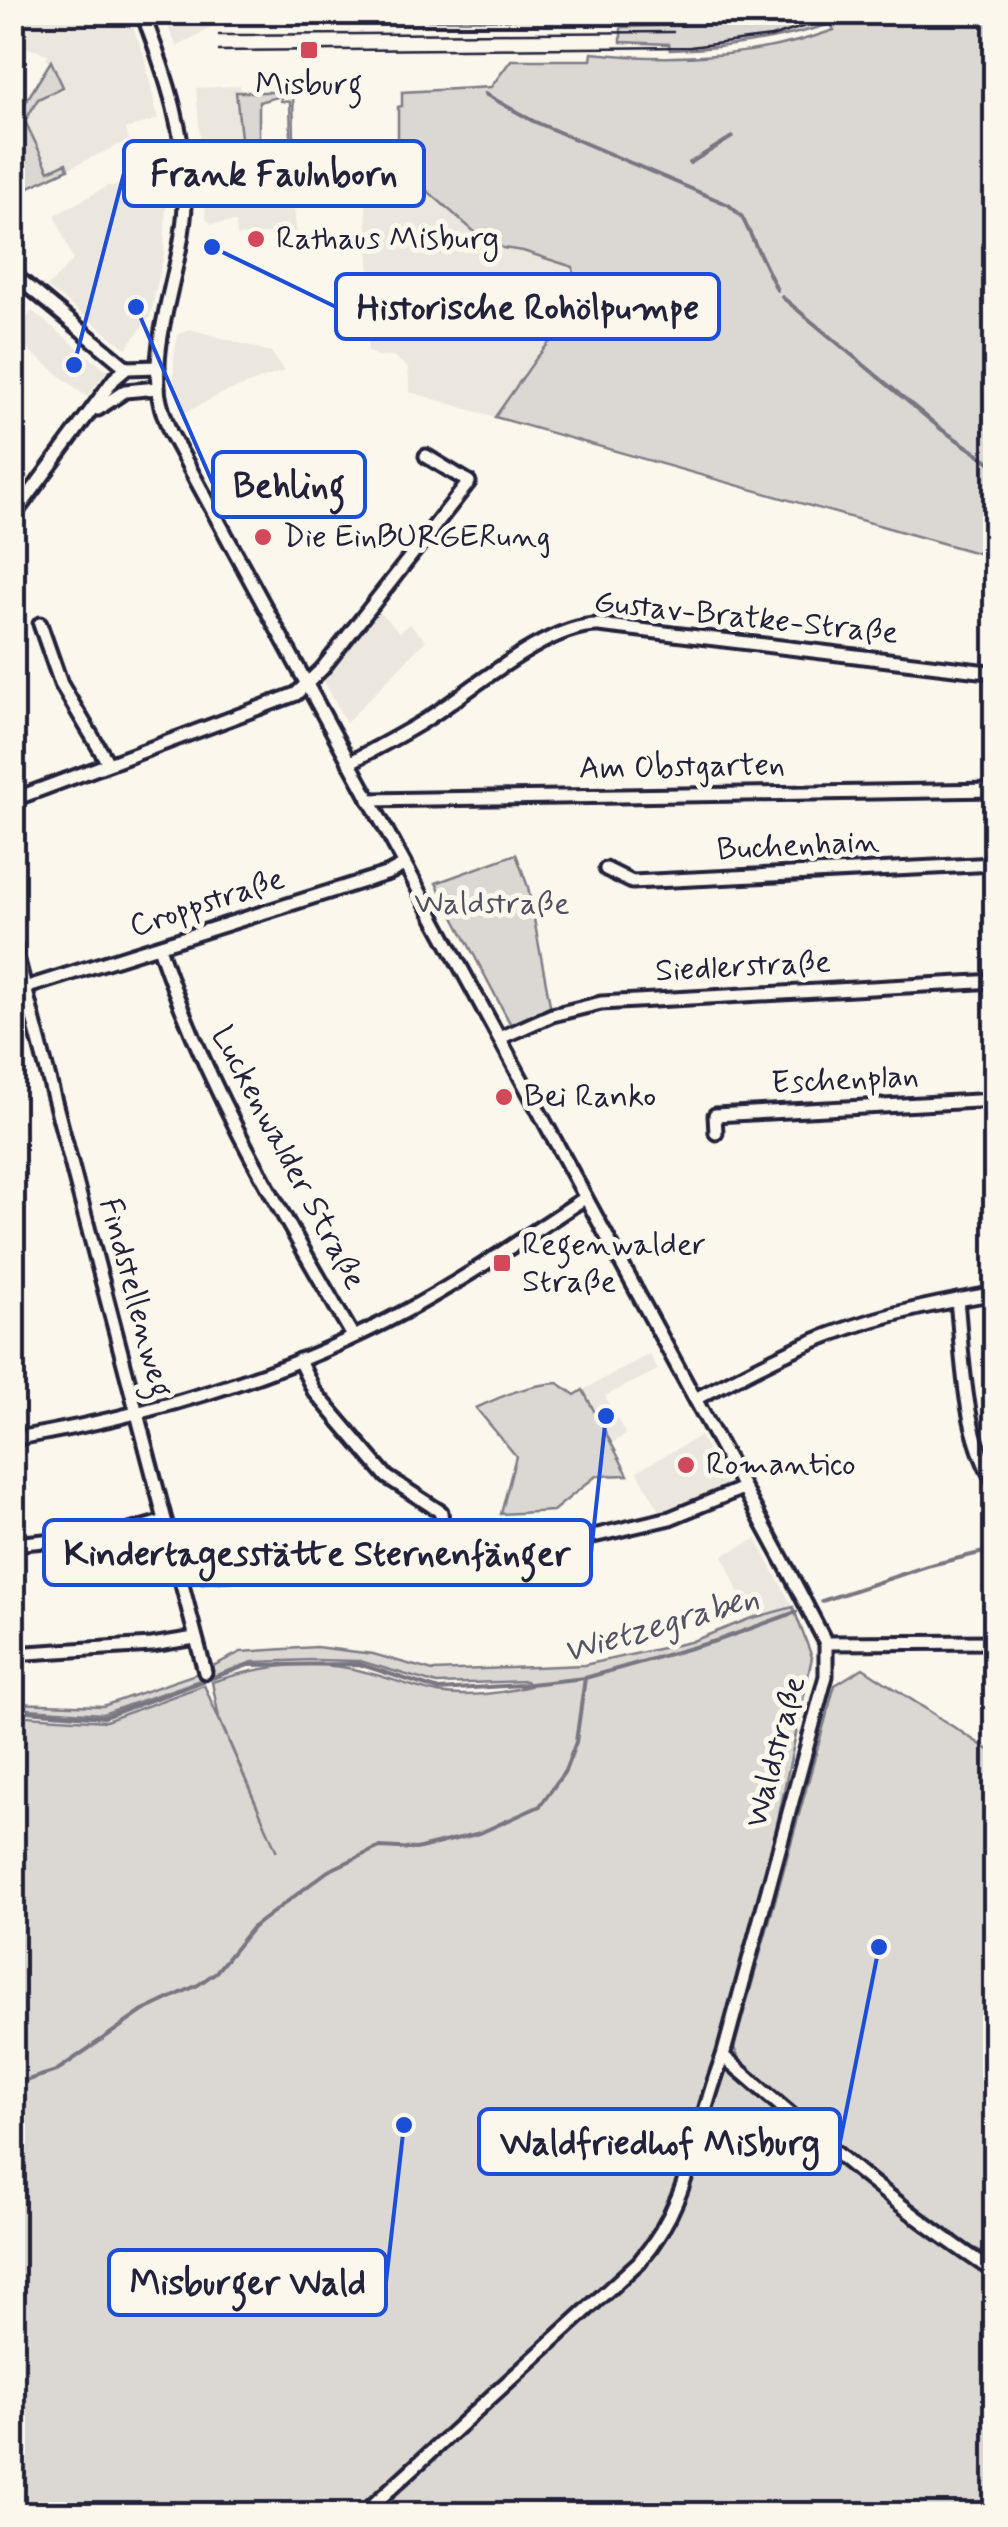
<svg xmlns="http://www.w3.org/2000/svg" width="1008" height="2527" font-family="Mynerve,sans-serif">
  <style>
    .built { fill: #ebe7df }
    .green { fill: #dbd8d3; stroke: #7e7d87; stroke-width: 2.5 }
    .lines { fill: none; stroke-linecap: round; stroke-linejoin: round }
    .stream { stroke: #787681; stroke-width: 4 }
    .minor-casing { stroke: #22223b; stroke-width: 19 }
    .minor { stroke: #fbf7ec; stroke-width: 11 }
    .tram { stroke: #22223b; stroke-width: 2.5 }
    .poi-dot { fill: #d1495b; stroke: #fbf7ec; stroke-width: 4 }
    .labels { text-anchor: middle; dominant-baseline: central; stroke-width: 10; stroke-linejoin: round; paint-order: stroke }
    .poi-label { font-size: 32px; fill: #22223b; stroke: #fbf7ec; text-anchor: start }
    .street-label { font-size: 32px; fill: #22223b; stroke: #fbf7ec }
    .park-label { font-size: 32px; fill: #505061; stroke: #fbf7ec }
    .water-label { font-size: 35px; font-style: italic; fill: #545364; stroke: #fbf7ec }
    .leader { fill: none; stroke: #1d4ed8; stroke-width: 4 }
    .callout-dot { fill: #1d4ed8; stroke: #fbf7ec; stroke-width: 4 }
    .callout { fill: #fbf7ec; stroke: #1d4ed8; stroke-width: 4 }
    .callout-label { font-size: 35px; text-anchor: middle; font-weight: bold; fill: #22223b }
  </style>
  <rect width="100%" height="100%" fill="#fbf7ec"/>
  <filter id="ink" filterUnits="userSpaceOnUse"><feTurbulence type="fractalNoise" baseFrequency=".01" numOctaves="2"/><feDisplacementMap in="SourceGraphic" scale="20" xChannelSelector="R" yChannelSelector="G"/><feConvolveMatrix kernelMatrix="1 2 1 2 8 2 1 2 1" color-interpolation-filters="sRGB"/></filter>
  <g filter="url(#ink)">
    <g class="built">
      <path d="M12 13H127L144 55 158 119 126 129 129 140 25 189 14 121 50 62 46 60 48 54 15 44 18 34 13 32Z"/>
      <path d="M162 13H235L177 47Z"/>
      <path d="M240 86 244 159 202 162 196 88Z"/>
      <path d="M273 173 274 191 293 190 296 232 237 236 236 222 212 224 206 219 204 187 220 186V176Z"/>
      <path d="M415 180 477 234 503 248 523 251 573 267 577 308 535 360 495 417 410 392 408 368 393 356H377L368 351 367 332 373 331 365 192Z"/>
      <path d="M167 185 164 253 150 317 126 348 47 287 73 260 55 215 108 186Z"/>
      <path d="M32 311 107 371 87 397 13 338Z"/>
      <path d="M190 329 271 352 284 371 223 393 181 415 174 382V357L178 335Z"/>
      <path d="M375 608 400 632 409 624 426 640 346 723 322 677Z"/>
      <path d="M649 1354 658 1370 605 1396 626 1435 611 1443 583 1390Z"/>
      <path d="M700 1436 727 1485 660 1511 637 1471Z"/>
      <path d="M756 1539 793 1607 749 1619 723 1555Z"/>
    </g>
    <g class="green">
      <path d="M584 13 598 15V19L428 20 421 13Z"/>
      <path d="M607 13H687L688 18 729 12 765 13 687 20 602 19Z"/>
      <path d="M794 13H995V558L495 417 535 360 577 308 573 267 523 251 503 248 477 234 415 180 319 184 306 167 309 165 315 169 323 160 318 154 320 148H323L324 157 379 156V146L398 142V107L402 106V92L491 87 511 60H591L592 53C674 62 755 58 834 30L831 24C777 40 727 49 670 50L669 44 621 42V27L729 24Z"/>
      <path d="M51 61 63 87 38 99 25 121 49 171 66 163 68 169 25 189 14 121Z"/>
      <path d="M293 92 294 142 302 143V155L295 162 278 155 282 139 291 138 290 102 281 101V96L259 102V139H268L264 155 249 152 248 156H243L236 92Z"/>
      <path d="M516 854 528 887 551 1010 511 1025 436 883Z"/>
      <path d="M558 1383 575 1395 583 1390 628 1475 596 1476 553 1511 501 1514 516 1456 476 1408C504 1395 528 1385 558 1383Z"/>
      <path d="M793 1607 812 1657 774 1839 718 2059 872 2190 995 2279V2514H13L12 1715 106 1721 204 1685 277 1852 219 1718 212 1682C255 1668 295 1661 341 1667 374 1671 405 1686 438 1693 466 1698 503 1693 530 1686L526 1681 437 1684 360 1661 313 1660 253 1662 211 1677 209 1668 241 1652 316 1647 373 1654 433 1671 584 1665 690 1642 749 1619Z"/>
      <path d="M863 1668 995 1754V2257L947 2237 742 2065 734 2048 835 1685Z"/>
      <path d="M201 1672 203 1679 103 1714 13 1708V1703L103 1706Z"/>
    </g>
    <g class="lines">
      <g class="stream">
        <path d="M485 94 533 121 729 205 742 217 777 290"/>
        <path d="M690 163 732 137"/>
        <path d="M782 297 941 429 996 466"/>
        <path d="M822 1601 927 1566 996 1549"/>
        <path d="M12 1710 104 1717 248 1665 359 1664 439 1690 521 1685 585 1678 719 1640 796 1612"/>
        <path d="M12 2085 56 2071 143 2011 198 1985 216 1972 252 1928 328 1871 380 1847 416 1849 480 1833 540 1806 565 1771 576 1742 585 1678"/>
      </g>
      <g class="minor-casing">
        <g id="minor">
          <path d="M142 12C166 74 188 138 185 206 182 267 154 327 158 387 158 403 165 417 170 432L788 1570 826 1643V1676L723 2056C694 2129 692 2201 639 2262L363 2514"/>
          <path d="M12 273 127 368"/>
          <path d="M98 409 125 391 158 388"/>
          <path d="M12 518 114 379 127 368 158 367"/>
          <path d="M40 624 61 684 108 763"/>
          <path d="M349 763C374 749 400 736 424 721 470 692 546 624 599 625L996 673"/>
          <path d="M12 800 296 694 322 669 469 482 426 456"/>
          <path d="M369 800 996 790"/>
          <path d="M606 869 632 882 996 864"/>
          <path d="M12 938 205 1672"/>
          <path d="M159 947C207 1090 278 1207 353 1336"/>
          <path d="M12 992 389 873 404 865"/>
          <path d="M500 1038 552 1015 601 1003 996 981"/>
          <path d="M716 1133 715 1115 996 1100"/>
          <path d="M957 1300C963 1358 963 1429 993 1480"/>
          <path d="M299 1360 314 1391 387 1477 441 1512 446 1561"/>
          <path d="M695 1399C739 1377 783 1352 829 1335 883 1314 939 1303 996 1293"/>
          <path d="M12 1439C148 1416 282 1377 404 1312 467 1278 525 1237 585 1198"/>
          <path d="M12 1544 119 1534 165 1521"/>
          <path d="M181 1576 508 1556 670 1518 743 1488"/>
          <path d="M826 1643 996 1642"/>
          <path d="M12 1654 152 1645 195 1638"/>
          <path d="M723 2056C811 2132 898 2209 996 2273"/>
        </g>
      </g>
      <use href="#minor" class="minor"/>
      <g class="tram">
        <path d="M219 35 673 32"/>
        <path d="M219 51 690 47 771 37 849 12"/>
      </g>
    </g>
  </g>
  <g class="poi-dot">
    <rect x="299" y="40" width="20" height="20" rx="5"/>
    <circle cx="256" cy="239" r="10"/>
    <circle cx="263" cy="537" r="10"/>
    <circle cx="504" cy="1097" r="10"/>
    <rect x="492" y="1253" width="20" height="20" rx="5"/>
    <circle cx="686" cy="1465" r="10"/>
  </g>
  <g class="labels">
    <g class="poi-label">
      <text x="309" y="85" text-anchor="middle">Misburg</text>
      <text x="276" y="239">Rathaus Misburg</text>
      <text x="283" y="537">Die EinBURGERung</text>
      <text x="524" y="1097">Bei Ranko</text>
      <text x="522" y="1245">Regenwalder<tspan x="522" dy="37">Straße</tspan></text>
      <text x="706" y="1465">Romantico</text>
    </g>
    <g class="street-label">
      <text transform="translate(746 618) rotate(6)">Gustav-Bratke-Straße</text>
      <text transform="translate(682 767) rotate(-1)">Am Obstgarten</text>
      <text transform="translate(798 846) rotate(-3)">Buchenhain</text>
      <text transform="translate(207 903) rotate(-18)">Croppstraße</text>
      <text transform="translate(743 967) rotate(-3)">Siedlerstraße</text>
      <text transform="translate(845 1080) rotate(-3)">Eschenplan</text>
      <text transform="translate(288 1158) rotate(62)">Luckenwalder Straße</text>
      <text transform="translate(135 1298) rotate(75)">Findstellenweg</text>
      <text transform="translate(776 1752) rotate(-75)">Waldstraße</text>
    </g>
    <g class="park-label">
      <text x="492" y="904">Waldstraße</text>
    </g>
    <g class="water-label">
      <text transform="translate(661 1625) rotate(-16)">Wietzegraben</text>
    </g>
  </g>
  <path class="leader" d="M74 365L124 173M212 247L336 307M136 307L213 484M606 1416L591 1553M879 1947L840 2142M404 2125L386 2282"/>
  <g class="callout-dot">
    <circle cx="74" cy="365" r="10"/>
    <circle cx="212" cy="247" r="10"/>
    <circle cx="136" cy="307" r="10"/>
    <circle cx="606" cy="1416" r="10"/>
    <circle cx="879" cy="1947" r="10"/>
    <circle cx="404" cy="2125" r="10"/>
  </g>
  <g class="callout">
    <rect x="124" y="141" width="300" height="65" rx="10"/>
    <rect x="336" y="274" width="383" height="65" rx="10"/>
    <rect x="213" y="452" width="152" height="65" rx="10"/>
    <rect x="44" y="1520" width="547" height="65" rx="10"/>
    <rect x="479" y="2109" width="361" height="65" rx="10"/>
    <rect x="109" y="2250" width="277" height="65" rx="10"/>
  </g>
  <g class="callout-label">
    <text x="274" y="185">Frank Faulnborn</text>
    <text x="528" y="319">Historische Rohölpumpe</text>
    <text x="289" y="497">Behling</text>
    <text x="317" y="1565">Kindertagesstätte Sternenfänger</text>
    <text x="660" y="2154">Waldfriedhof Misburg</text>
    <text x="248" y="2294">Misburger Wald</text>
  </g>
  <rect width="1008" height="2527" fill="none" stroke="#fbf7ec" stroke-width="50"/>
  <rect x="25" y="25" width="958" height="2477" fill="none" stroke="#22223b" stroke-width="4" filter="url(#ink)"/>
</svg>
